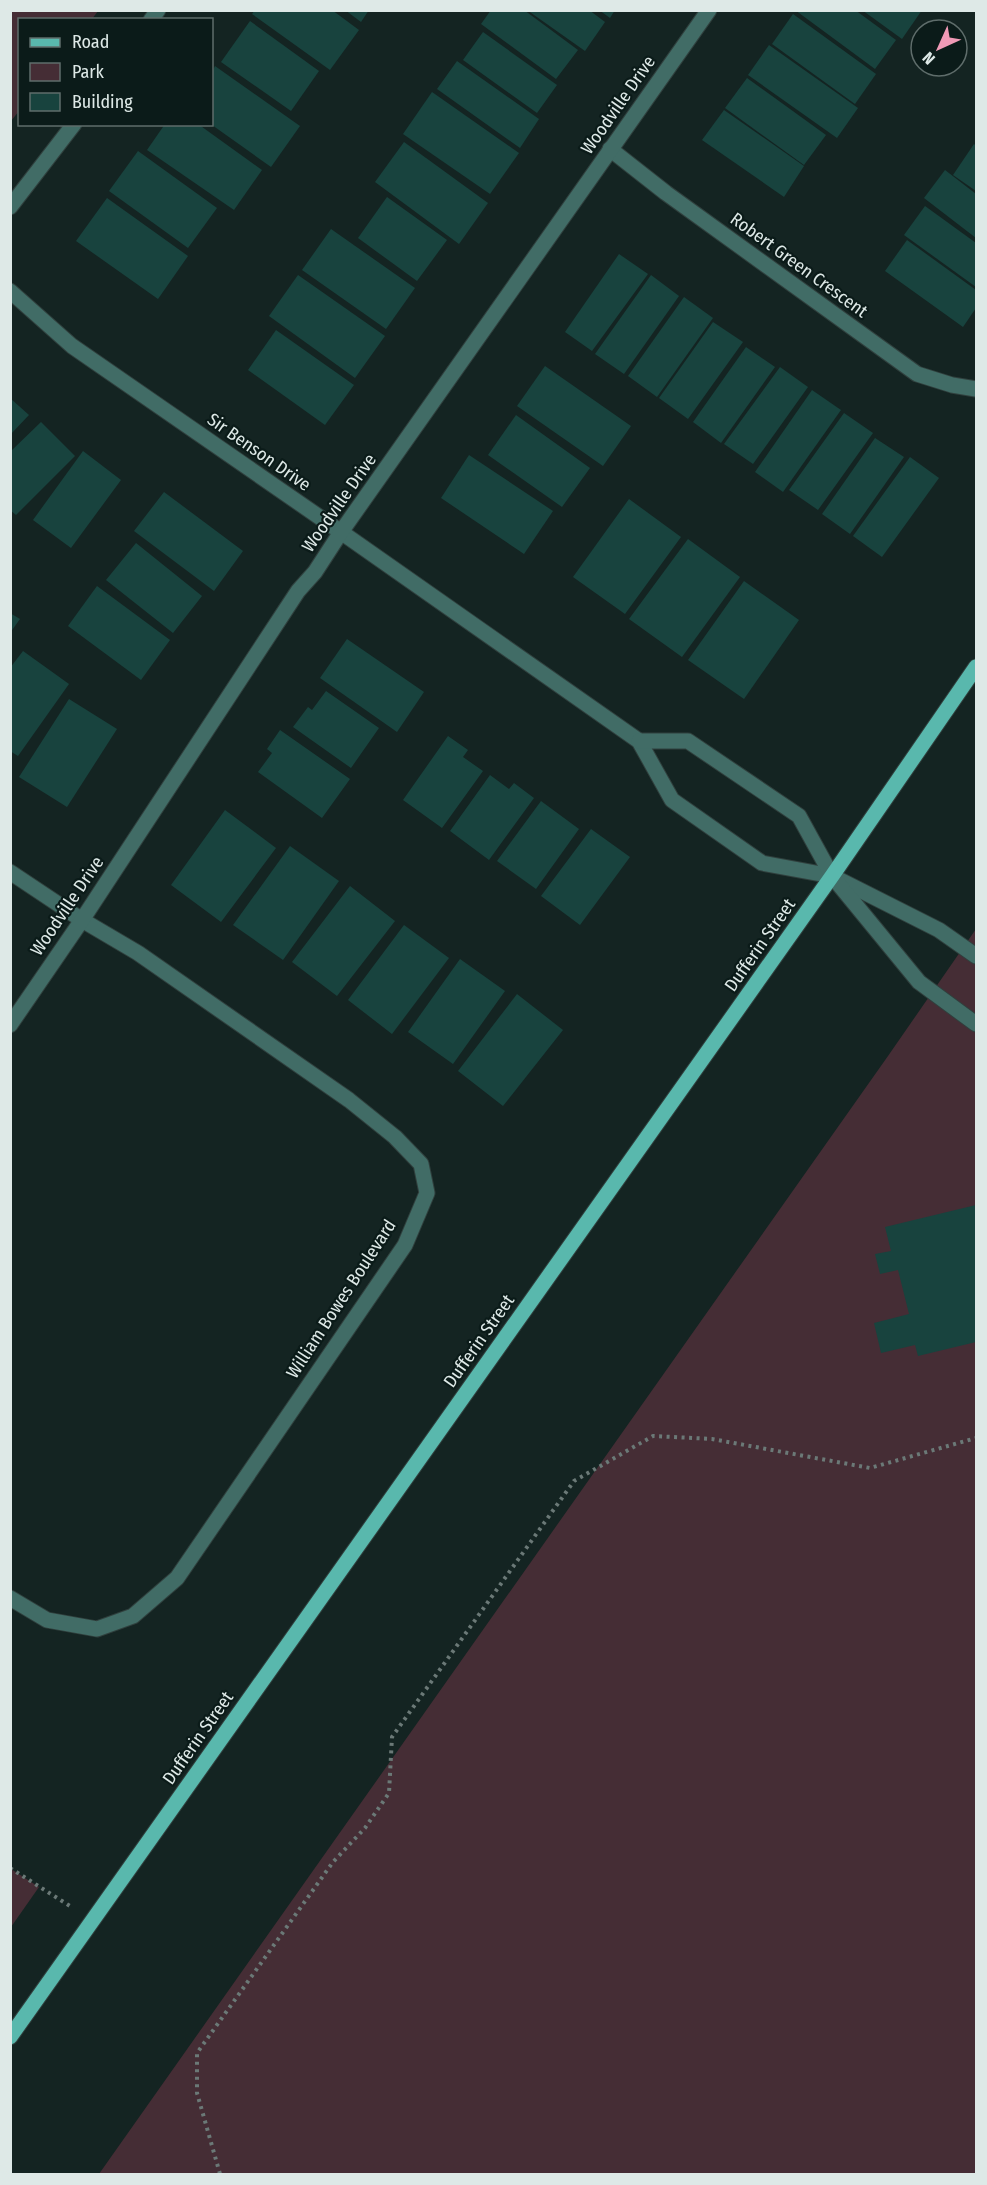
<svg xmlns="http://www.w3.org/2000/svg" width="987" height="2185" font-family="'Fira Sans Condensed',sans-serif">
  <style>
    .green { fill: #452d35 }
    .building { fill: #18433e }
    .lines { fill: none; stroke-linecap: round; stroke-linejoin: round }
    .minor-casing { stroke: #30403e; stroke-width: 17 }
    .major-casing { stroke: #30403e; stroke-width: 17 }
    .path { stroke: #6b7977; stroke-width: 4; stroke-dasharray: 3 4.5; stroke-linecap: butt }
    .minor { stroke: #416c66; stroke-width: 15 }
    .major { stroke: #59b8ad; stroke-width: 15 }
    .labels { text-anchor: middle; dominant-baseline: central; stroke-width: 4.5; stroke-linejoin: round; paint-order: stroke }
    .street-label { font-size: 18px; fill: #dee9e7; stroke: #0b1b19 }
  </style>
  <rect width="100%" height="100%" fill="#142422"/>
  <g class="green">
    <path d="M11 10 98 11 92 19 20 20 19 111 11 121Z"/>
    <path d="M976 929V2174H99L888 1056Z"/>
    <path d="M11 1869 39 1887 11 1927Z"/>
  </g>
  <g class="building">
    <path d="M255 10H332L359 30 330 70 252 14Z"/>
    <path d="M345 10H369L361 22Z"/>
    <path d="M491 10H524L578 50 556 79 481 24Z"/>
    <path d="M527 10H589L605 22 585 51Z"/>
    <path d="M599 10H615L610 18Z"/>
    <path d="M795 10H855L896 40 875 69Z"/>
    <path d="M862 10H922L902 39Z"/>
    <path d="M793 14 876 74 855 104 772 44Z"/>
    <path d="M250 21 319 71 291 111 221 62Z"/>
    <path d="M483 32 557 85 537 113 463 60Z"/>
    <path d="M769 45 858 108 837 138 748 75Z"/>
    <path d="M457 61 539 119 520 148 437 89Z"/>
    <path d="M215 66 300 126 271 167 212 125V72Z"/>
    <path d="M747 78 826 135 804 165 725 108Z"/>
    <path d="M432 92 519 153 490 194 403 134Z"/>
    <path d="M724 110 804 166 784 197 702 140Z"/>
    <path d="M165 124H198L262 170 234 210 147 150Z"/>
    <path d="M404 142 488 203 459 244 375 182Z"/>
    <path d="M974 144 976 146V191L953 175Z"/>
    <path d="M138 151 217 208 188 248 109 191Z"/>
    <path d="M945 170 976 194V238L924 198Z"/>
    <path d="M387 197 447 240 417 281 358 238Z"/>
    <path d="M107 198 188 256 158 299 76 241Z"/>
    <path d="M925 206 976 243V287L904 235Z"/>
    <path d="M331 229 415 288 386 329 302 270Z"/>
    <path d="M907 240 976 290V308L963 327 885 271Z"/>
    <path d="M619 254 648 274 592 351 565 332Z"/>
    <path d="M298 275 385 336 355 378 269 316Z"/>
    <path d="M651 275 679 296 624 374 595 354Z"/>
    <path d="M684 297 713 318 657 397 628 376Z"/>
    <path d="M713 322 743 342 688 419 659 398Z"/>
    <path d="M276 330 354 385 325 425 248 370Z"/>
    <path d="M746 347 775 367 721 443 693 422Z"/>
    <path d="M545 366 631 426 603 466 517 406Z"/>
    <path d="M780 367 808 387 753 464 724 444Z"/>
    <path d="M812 390 841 410 783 492 755 472Z"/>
    <path d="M10 398 29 415 10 435Z"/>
    <path d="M844 413 873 433 818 510 789 490Z"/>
    <path d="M516 415 590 468 562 507 488 455Z"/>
    <path d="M41 422 75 456 16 515 10 510V452Z"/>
    <path d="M875 438 904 457 850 534 822 514Z"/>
    <path d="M83 451 121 480 71 548 33 520Z"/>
    <path d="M469 455 553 511 524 554 441 498Z"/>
    <path d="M910 457 939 478 882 557 853 536Z"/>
    <path d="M164 492 243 551 214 591 134 531Z"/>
    <path d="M629 499 681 537 625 614 573 577Z"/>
    <path d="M688 539 740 577 682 657 629 619Z"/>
    <path d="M136 543 202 596 173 633 106 580Z"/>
    <path d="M744 581 799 620 744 699 688 660Z"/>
    <path d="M97 586 170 640 141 680 68 626Z"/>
    <path d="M10 613 20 619 10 633Z"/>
    <path d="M347 639 424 692 397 732 320 678Z"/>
    <path d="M23 651 69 684 18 756 10 751V668Z"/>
    <path d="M326 691 379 728 351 768 293 727 308 707 312 710Z"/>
    <path d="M69 699 117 729 67 807 19 777Z"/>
    <path d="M280 730 350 779 322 818 258 772 272 753 267 749Z"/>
    <path d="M448 736 468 750 463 757 483 771 442 828 403 800Z"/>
    <path d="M490 775 509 789 514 783 534 798 489 860 450 831Z"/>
    <path d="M541 801 579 829 536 889 497 861Z"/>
    <path d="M225 810 276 848 221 922 171 885Z"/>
    <path d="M591 829 630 857 580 925 541 896Z"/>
    <path d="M290 846 339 881 283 960 233 925Z"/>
    <path d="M350 886 395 921 337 996 292 962Z"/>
    <path d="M404 925 449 958 392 1034 348 1000Z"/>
    <path d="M460 959 505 991 453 1064 408 1032Z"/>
    <path d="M517 994 563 1030 503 1106 458 1071Z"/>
    <path d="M976 1205V1342L918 1356 915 1345 881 1353 874 1323 909 1314 898 1270 880 1274 875 1254 891 1251 885 1227Z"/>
  </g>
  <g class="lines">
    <g class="minor-casing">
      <g id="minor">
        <path d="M151 20 158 10"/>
        <path d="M610 149 666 193 917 374 952 385 976 389"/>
        <path d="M10 207 74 124"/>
        <path d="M10 291 72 346 341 532 639 741 672 800 762 863 832 876 939 930 976 956"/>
        <path d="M639 741H688L799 816 832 876 919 982 976 1024"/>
        <path d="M10 872 82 920 138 953 349 1100 395 1137 421 1164 427 1193 405 1245 177 1578 133 1616 97 1629 47 1620 10 1598"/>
        <path d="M10 1025 82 920 298 591 315 572 341 532 709 10"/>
      </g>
    </g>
    <g class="major-casing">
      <path id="major" d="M10 2037 832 876 976 667"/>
    </g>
    <g class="path">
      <path d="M10 1868 73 1908"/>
      <path d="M220 2174 197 2093V2053L333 1862 365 1828 389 1793 392 1737 574 1481 653 1436 712 1439 870 1468 976 1438"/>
    </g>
    <use href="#minor" class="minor"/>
    <use href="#major" class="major"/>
  </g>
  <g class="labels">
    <g class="street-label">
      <text transform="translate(618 105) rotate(-55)">Woodville Drive</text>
      <text transform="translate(799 265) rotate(36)">Robert Green Crescent</text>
      <text transform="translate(259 452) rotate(35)">Sir Benson Drive</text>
      <text transform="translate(339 503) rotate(-55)">Woodville Drive</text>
      <text transform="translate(67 906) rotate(-56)">Woodville Drive</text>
      <text transform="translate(760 945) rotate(-55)">Dufferin Street</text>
      <text transform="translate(341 1299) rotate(-57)">William Bowes Boulevard</text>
      <text transform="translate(479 1341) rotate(-55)">Dufferin Street</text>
      <text transform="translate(198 1738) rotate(-55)">Dufferin Street</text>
    </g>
  </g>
  <rect width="987" height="2185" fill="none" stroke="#dee9e7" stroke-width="24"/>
  <rect x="18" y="18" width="195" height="108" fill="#0b1b19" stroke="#5f6d6b" stroke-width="1.5"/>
  <rect x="30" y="38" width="30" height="9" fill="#59b8ad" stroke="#5f6d6b" stroke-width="1.5"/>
  <text x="72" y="48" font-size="18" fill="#dee9e7">Road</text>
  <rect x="30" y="63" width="30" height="18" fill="#452d35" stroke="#5f6d6b" stroke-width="1.5"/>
  <text x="72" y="78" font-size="18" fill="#dee9e7">Park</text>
  <rect x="30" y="93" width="30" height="18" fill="#18433e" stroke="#5f6d6b" stroke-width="1.5"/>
  <text x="72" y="108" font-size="18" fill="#dee9e7">Building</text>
  <g transform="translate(939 48) rotate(225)"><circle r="28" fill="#0b1b19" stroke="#5f6d6b" stroke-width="1.5"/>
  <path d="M0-4.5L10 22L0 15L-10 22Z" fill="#f09ab6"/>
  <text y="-9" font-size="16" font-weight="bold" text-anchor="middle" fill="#dee9e7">N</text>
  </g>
</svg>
